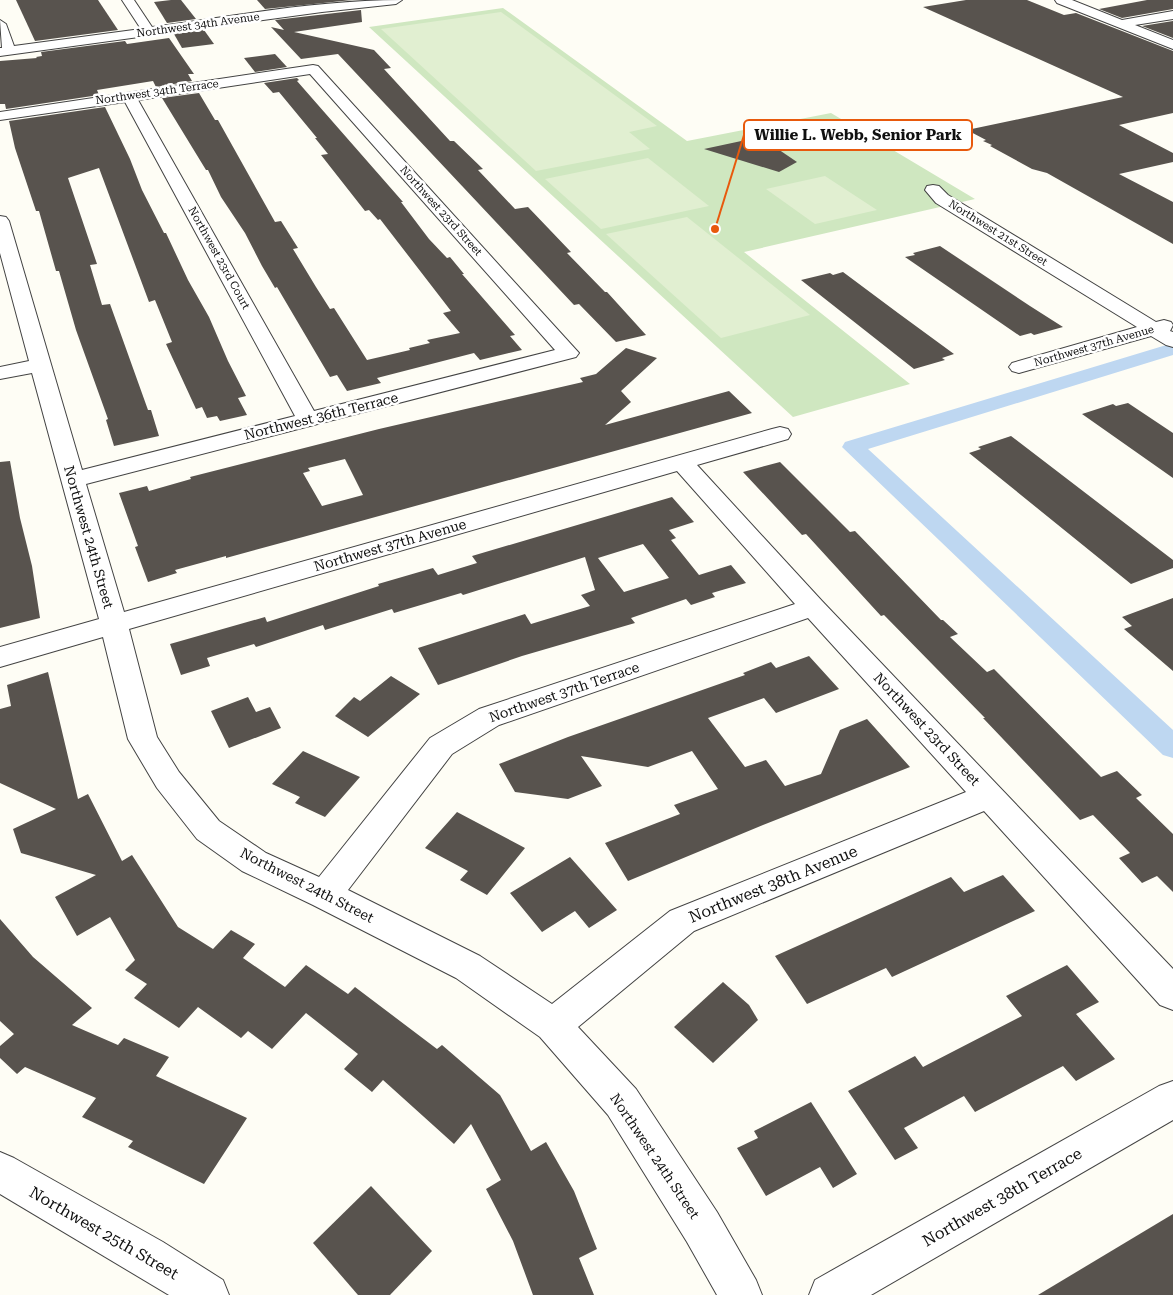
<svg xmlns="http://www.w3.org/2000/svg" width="1173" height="1295" font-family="'Roboto Serif',serif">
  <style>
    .green { fill: #cfe7c0 }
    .pitch { fill: #e1efd1 }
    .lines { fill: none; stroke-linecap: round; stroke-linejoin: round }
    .canal { fill: #bed7f1; fill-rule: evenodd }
    .building { fill: #58534e; fill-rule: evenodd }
    .minor-casing { stroke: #434343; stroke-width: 2 }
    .minor { fill: #fff; fill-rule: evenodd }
    .labels { text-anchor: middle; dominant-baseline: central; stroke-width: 5; stroke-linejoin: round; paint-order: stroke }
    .far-street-label { font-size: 11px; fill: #101010; stroke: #fff }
    .street-label { font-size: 14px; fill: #101010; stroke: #fff }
    .near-street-label { font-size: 16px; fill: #101010; stroke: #fff }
    .leader { fill: none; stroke: #e8590c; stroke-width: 2 }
    .callout-dot { fill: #e8590c; stroke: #fff; stroke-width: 2 }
    .callout { fill: #fff; stroke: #e8590c; stroke-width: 2 }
    .callout-label { font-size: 15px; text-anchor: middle; font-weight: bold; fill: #101010 }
  </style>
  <rect width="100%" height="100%" fill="#fefdf5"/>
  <path class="green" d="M503 8 687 141 831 113 975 199 744 252 910 384 793 417 369 27Z"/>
  <g class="pitch">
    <path d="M501 12 657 126 629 132 650 149 536 171 381 29Z"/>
    <path d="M648 158 709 206 601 229 545 179Z"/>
    <path d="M825 176 877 210 815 224 766 189Z"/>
    <path d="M687 217 810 315 721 338 606 234Z"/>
  </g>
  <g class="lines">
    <path class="canal" d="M1173 343V355L868 449 1173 730V758L1163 755 842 447 845 442Z"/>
  </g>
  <g class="building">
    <path d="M16 0H98L118 30 35 41Z"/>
    <path d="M171 0H181L196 19 167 23 154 2Z"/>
    <path d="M257 0H352L265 9Z"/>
    <path d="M966 0H1027L1064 15 1076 13 1173 51V113L1119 125 1173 153V162L1119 174 1173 202V244L1047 173 1032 169 990 146 992 145 983 141 986 140 967 130 1123 97 923 7Z"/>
    <path d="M1147 0H1173V9L1122 18 1099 9Z"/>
    <path d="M361 10 362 22 294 32 374 50 391 68 384 69 450 141H454L483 169 478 170 515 209 528 207 571 252 567 253 605 292H607L646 335 616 342 579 304 574 305 338 54 301 59 271 27 284 30 275 20Z"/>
    <path d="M1173 21V38L1142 26Z"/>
    <path d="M204 30 214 44 182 48 174 34Z"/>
    <path d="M169 38 194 74H188L192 81 156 87 153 81 97 90 99 95 6 109 5 104H0V61L37 58 36 57 42 56 41 52 125 41 127 44Z"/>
    <path d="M275 54 287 67 255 72 244 58Z"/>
    <path d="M297 78 299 80 297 81 403 202H401L429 239 447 258 450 257 464 274H462L515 335 510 336 522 350 480 360 474 353 377 378 381 383 347 391 337 375 330 377 277 287 275 288 262 266 245 233 221 197 208 170H206L162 98 199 93 215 120H218L275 222 281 221 298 248 293 249 316 287 330 309 334 308 367 360 410 350 409 348 430 343 427 340 460 333 443 313 451 311 380 219 378 220 369 210 365 211 321 155 328 154 315 138H317L279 92 273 93 264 83Z"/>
    <path d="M105 107 130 159 142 190 164 233H166L188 280 209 317 228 361 246 396 238 398 247 415 220 421 217 416 207 418 202 407 196 409 166 344 172 342 155 300 149 302 99 168 68 178 97 264 90 265 102 305 110 304 148 410H151L159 436 114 446 106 420 108 419 76 330 59 271H56L39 211H36L15 148 9 121Z"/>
    <path d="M760 137 797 162 779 172 704 149Z"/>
    <path d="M940 246 1030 306 1063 327 1034 335 1031 333 1020 336 905 257 915 255 913 253Z"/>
    <path d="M843 272 898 313 954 354 942 358 945 360 914 369 801 280 830 273 833 275Z"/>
    <path d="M626 348 657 358 621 391 631 402 605 425 729 391 752 413 303 537 226 558V556L175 570 177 573 148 582 135 547 138 546 119 493 147 486 149 491 191 479 190 477 379 429 583 382 580 378 596 374ZM345 459 363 495 322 506 303 473 310 471 308 468Z"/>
    <path d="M1128 403 1173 433V478L1082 414 1113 404 1116 406Z"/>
    <path d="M1011 436 1173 560V568L1131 584 969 453 981 449 978 447Z"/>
    <path d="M10 461 20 518 32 566 40 618 0 628V462Z"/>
    <path d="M780 462 850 532 855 531 941 620H943L958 634 950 637 987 672 994 669 1101 777 1117 771 1142 795 1136 798 1173 834V892L1157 876 1142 883 1119 858 1130 853 1093 815 1080 820 983 718H985L884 615 881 616 806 534 802 535 743 472Z"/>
    <path d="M672 497 694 522 669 530 676 538 671 540 699 575 731 565 746 583 712 593 715 597 691 605 686 599 631 618 635 623 522 656 438 685 418 648 525 614 531 624 590 606 581 595 595 590 585 557 463 595 461 593 394 613 392 609 325 630 323 625 256 647 254 644 207 658 210 666 181 675 170 644 265 617 267 622 379 586 378 584 433 568 438 575 477 563 472 556ZM643 544 669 578 624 592 598 558Z"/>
    <path d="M1173 598V671L1124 629 1132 626 1122 617Z"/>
    <path d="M809 656 839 689 776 713 764 698 708 718 745 767 766 760 785 786 821 774 840 730 867 719 910 767 763 825 628 881 605 843 680 814 674 805 718 789 692 751 648 767 581 756 602 786 568 799 515 792 499 764 568 737 745 675 743 673 771 662 776 668Z"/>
    <path d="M48 672 78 799 88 794 122 861 132 855 178 927 213 949 231 930 255 944 243 958 285 987 306 965 348 994 355 987 437 1049 442 1045 500 1095 531 1151 546 1142 574 1191 597 1249 579 1258 594 1295H533L513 1241 486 1189 501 1180 471 1124 454 1144 383 1080 372 1092 344 1069 358 1054 306 1013 272 1049 248 1031 241 1038 198 1007 179 1028 134 998 147 984 125 970 135 960 110 917 77 936 55 897 96 875 21 853 13 829 56 809 0 783V709L11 706 7 685Z"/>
    <path d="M391 676 420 694 368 737 335 716 354 697 360 701Z"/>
    <path d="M248 697 256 712 270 707 281 728 229 748 211 711Z"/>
    <path d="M303 751 360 777 325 817 295 803 300 797 272 784Z"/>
    <path d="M457 812 525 848 487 895 460 880 468 871 425 848Z"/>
    <path d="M570 857 617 910 589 928 575 911 542 932 510 893Z"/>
    <path d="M1003 875 1035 911 892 977 886 968 807 1004 775 956 951 877 964 892Z"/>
    <path d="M0 919 33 957 92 1008 72 1025 118 1045 124 1038 169 1057 156 1076 247 1118 204 1184 128 1147 133 1141 82 1117 96 1098 25 1067 17 1074 0 1058V1046L14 1034 0 1021Z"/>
    <path d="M1067 965 1099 1002 1076 1014 1115 1059 1076 1081 1063 1066 975 1112 964 1096 904 1128 918 1148 895 1160 848 1091 915 1056 923 1067 1022 1016 1006 996Z"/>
    <path d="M723 982 749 1005 758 1020 713 1063 674 1027Z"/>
    <path d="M811 1102 857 1174 833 1188 820 1167 766 1196 737 1148 758 1138 754 1131Z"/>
    <path d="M371 1186 432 1251 390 1295H358L313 1243Z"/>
    <path d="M1173 1214V1295H1038Z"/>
  </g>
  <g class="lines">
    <g class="minor-casing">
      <g id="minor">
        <path d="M122 0H134L152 27C235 16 318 0 402 0L396 4 322 12 0 56V48H2L0 20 6 24 14 46 141 29Z"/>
        <path d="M1055 0H1072L1122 20 1173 11V19L1135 25 1173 40V49L1057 3Z"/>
        <path d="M313 65 318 66 579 353 576 357 86 484 124 612 772 429 780 427 788 429 791 434 788 439 697 465 822 601 1173 969V1010L1160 1005 984 811 694 931 578 1027 636 1089 717 1212 756 1280 762 1295H717L687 1242 608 1115 540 1037 456 978 313 905 242 871 197 839 157 788 128 739 103 637 0 667V647L99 619 32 373 0 379V367L29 361 0 253V216L6 217 9 221 82 470 295 416 125 102 0 120V112ZM310 74 555 350 314 411 138 100ZM677 471 795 604 479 709 430 738 319 877 266 853 219 821 179 772 157 737 129 629ZM808 618 966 792 670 911 552 1004 480 956 348 890 452 754 499 725Z"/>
        <path d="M933 185 939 186 948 195 1156 322 1164 320 1171 322 1173 325 1170 331 1173 332V347L1166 345 1151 336 1026 371 1019 373 1012 371 1009 367 1012 363 1137 327 936 203 925 190 927 186Z"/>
        <path d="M1173 1081V1120L871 1295H809L815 1280 1159 1086Z"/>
        <path d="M0 1152 14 1158 163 1242 223 1280 229 1295H169L0 1194Z"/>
      </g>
    </g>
    <use href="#minor" class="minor"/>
  </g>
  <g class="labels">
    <g class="far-street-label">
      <text transform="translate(198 25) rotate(-8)">Northwest 34th Avenue</text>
      <text transform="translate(157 92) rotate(-8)">Northwest 34th Terrace</text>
      <text transform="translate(441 211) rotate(48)">Northwest 23rd Street</text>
      <text transform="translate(998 233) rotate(32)">Northwest 21st Street</text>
      <text transform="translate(219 258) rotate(61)">Northwest 23rd Court</text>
      <text transform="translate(1094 346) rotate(-16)">Northwest 37th Avenue</text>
    </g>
    <g class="street-label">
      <text transform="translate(321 416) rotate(-14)">Northwest 36th Terrace</text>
      <text transform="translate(89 537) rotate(74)">Northwest 24th Street</text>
      <text transform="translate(390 545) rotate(-16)">Northwest 37th Avenue</text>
      <text transform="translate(564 692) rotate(-19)">Northwest 37th Terrace</text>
      <text transform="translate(927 729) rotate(47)">Northwest 23rd Street</text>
      <text transform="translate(307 885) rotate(27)">Northwest 24th Street</text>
      <text transform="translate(655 1156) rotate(56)">Northwest 24th Street</text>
    </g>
    <g class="near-street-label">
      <text transform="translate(773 884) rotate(-22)">Northwest 38th Avenue</text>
      <text transform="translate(1002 1197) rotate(-30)">Northwest 38th Terrace</text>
      <text transform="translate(104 1233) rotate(30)">Northwest 25th Street</text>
    </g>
  </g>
  <path class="leader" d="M715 229L744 135"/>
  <circle class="callout-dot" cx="715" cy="229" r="5"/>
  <rect class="callout" x="744" y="120" width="228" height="30" rx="5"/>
  <g class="callout-label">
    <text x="858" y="140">Willie L. Webb, Senior Park</text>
  </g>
</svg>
